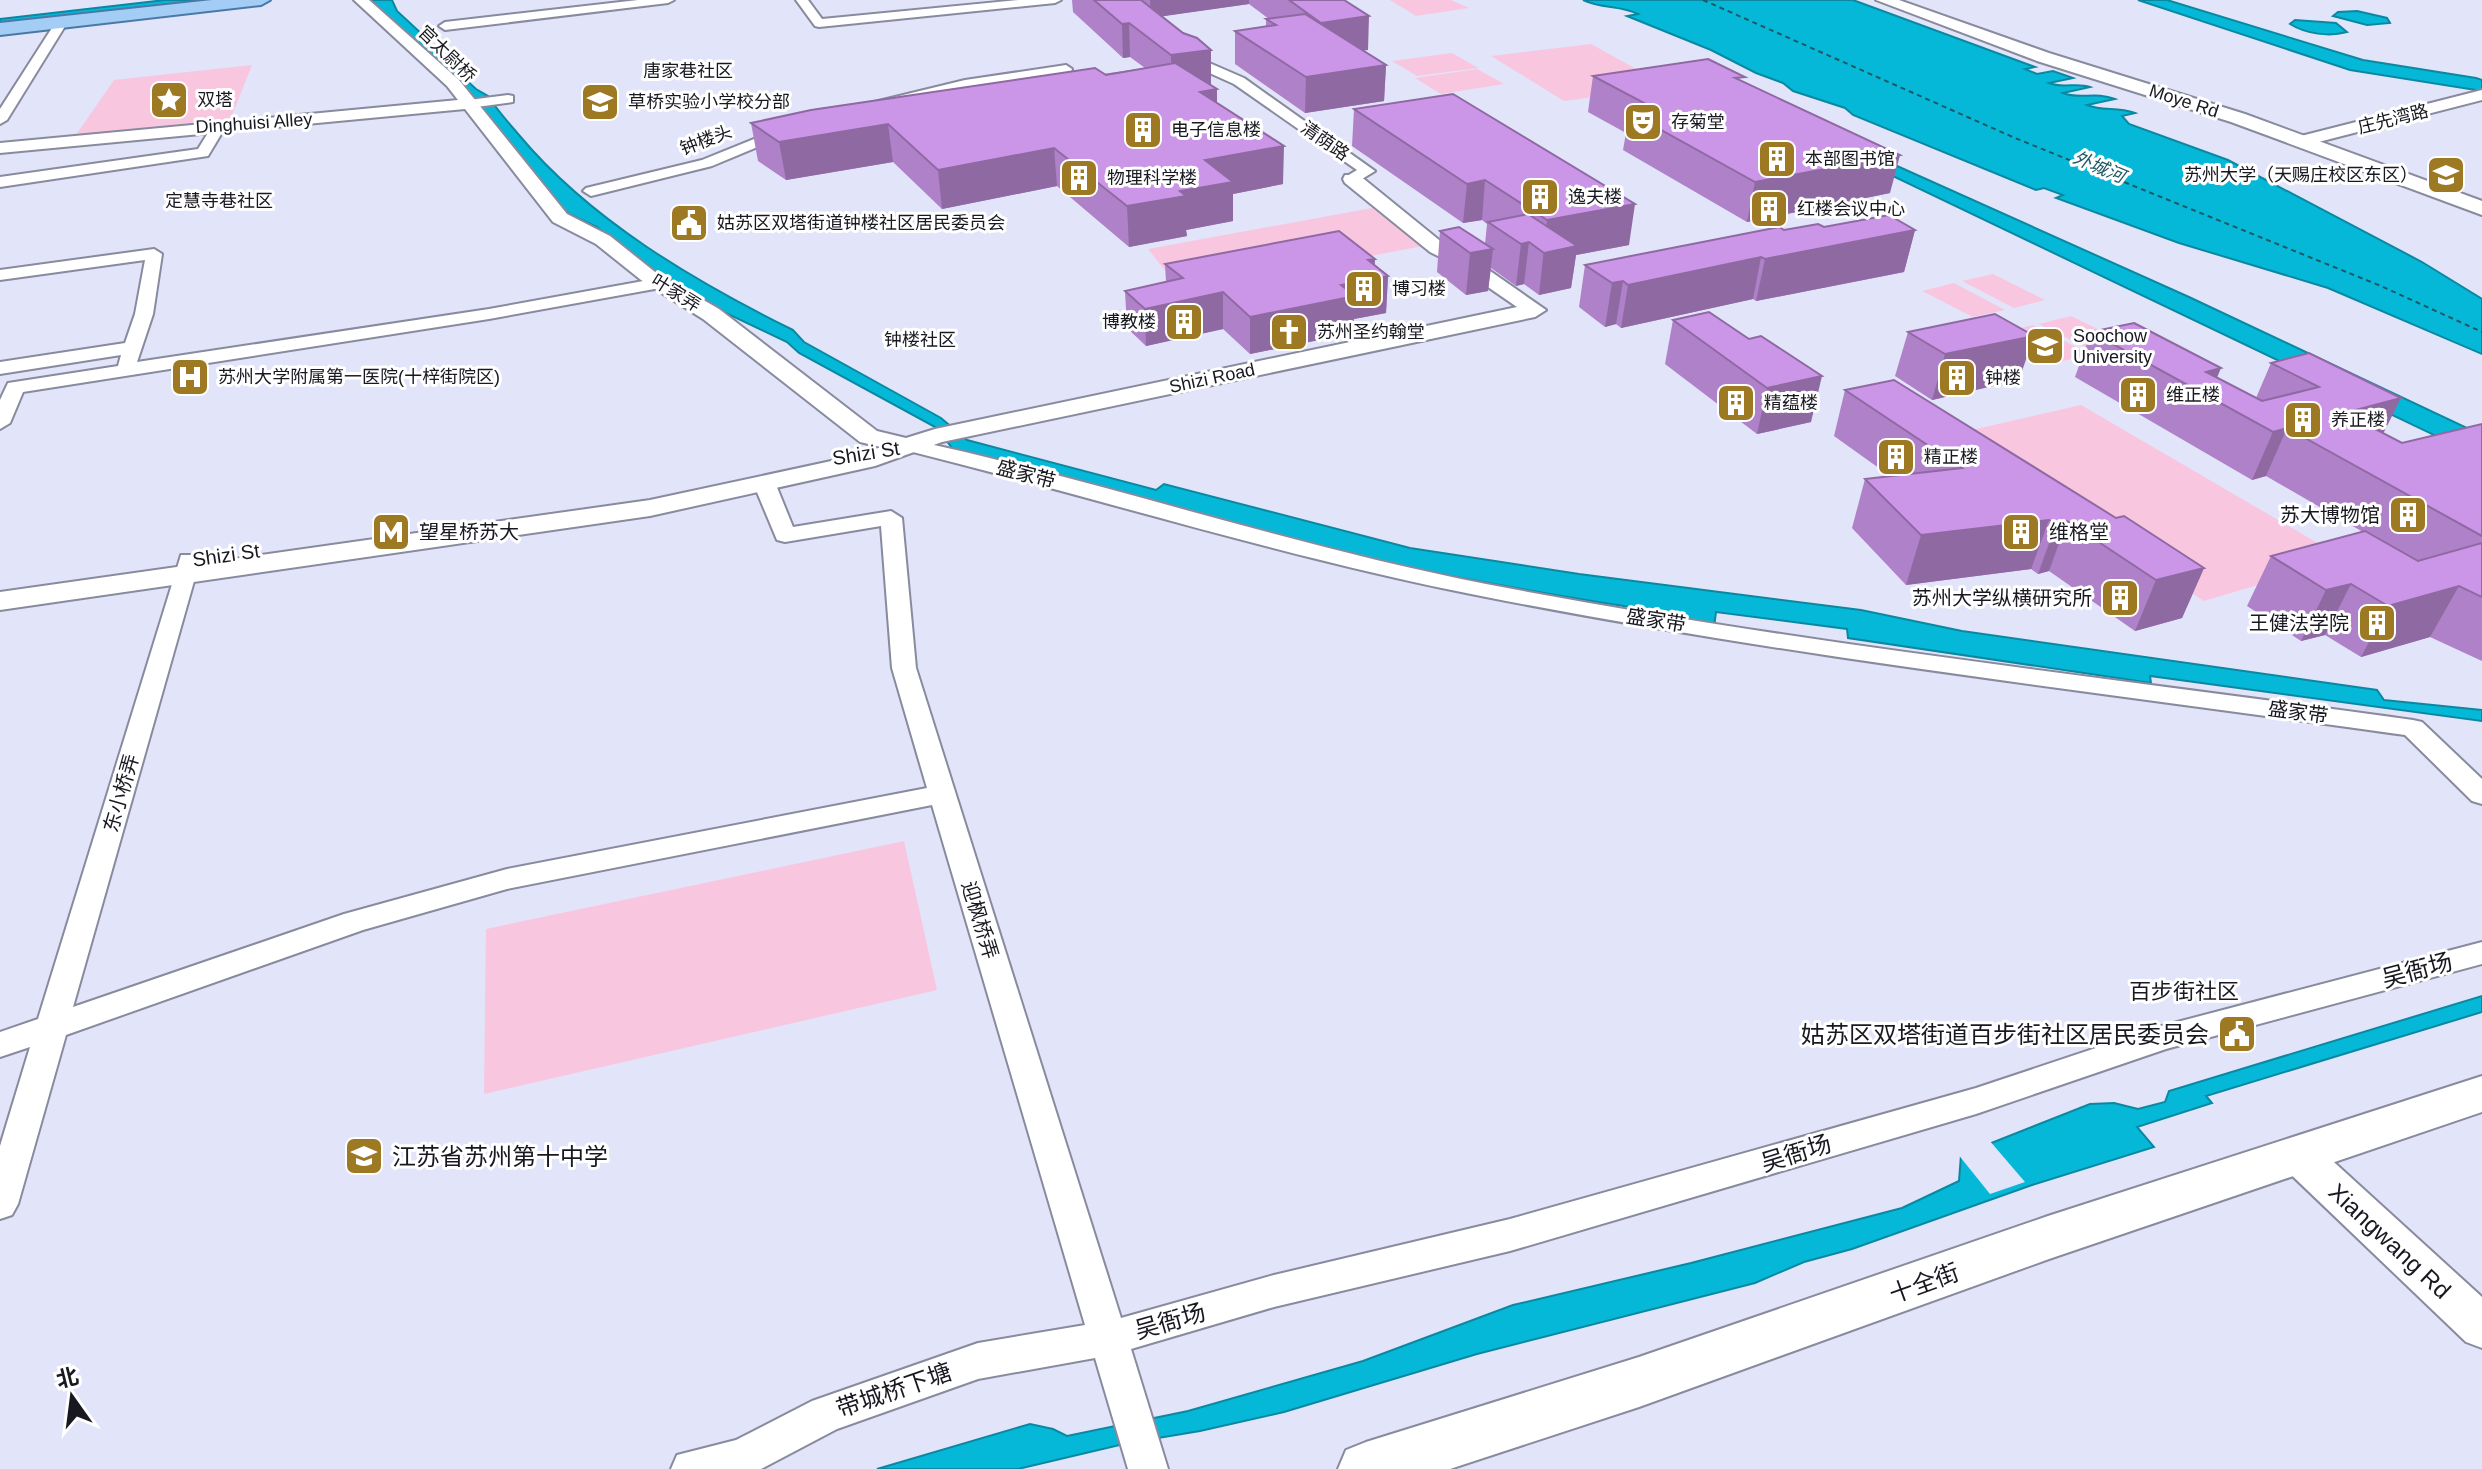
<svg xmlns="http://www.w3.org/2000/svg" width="2482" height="1469" font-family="Arial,'Noto Sans SC',sans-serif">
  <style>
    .green { fill: #f9c6e0 }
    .water { fill: #06b8d8; stroke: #0b88a1; stroke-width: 2 }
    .pier { fill: #e2e4f9 }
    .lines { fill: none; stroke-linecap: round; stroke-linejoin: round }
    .ferry { stroke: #1d5865; stroke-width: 2; stroke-dasharray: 5 4; stroke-linecap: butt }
    .minor-casing { stroke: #888a9d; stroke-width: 4 }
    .tertiary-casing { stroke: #888a9d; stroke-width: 4 }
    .secondary-casing { stroke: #888a9d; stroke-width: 4 }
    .primary-casing { stroke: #4a78a7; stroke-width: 4 }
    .minor { fill: #fff; fill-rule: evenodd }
    .tertiary { fill: #fff; fill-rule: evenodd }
    .secondary { fill: #fff; fill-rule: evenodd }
    .primary { fill: #a3cdf5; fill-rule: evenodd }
    .wall { fill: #af81c8 }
    .shaded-wall { fill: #8f69a2 }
    .building { fill: #cc96e8; stroke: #8f69a2; stroke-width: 2 }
    .labels { text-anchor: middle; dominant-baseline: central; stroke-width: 6; stroke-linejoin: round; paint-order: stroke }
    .far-street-label { font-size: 18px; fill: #181820; stroke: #fff }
    .far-neighbourhood-label { font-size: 18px; fill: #181820; stroke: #fff }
    .far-poi-label { font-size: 18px; fill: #181820; stroke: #fff; text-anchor: start }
    .far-water-label { font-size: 18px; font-style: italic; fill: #1d5865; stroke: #fff }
    .street-label { font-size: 20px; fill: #181820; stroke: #fff }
    .poi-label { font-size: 20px; fill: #181820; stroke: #fff; text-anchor: end }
    .neighbourhood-label { font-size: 22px; fill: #181820; stroke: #fff }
    .near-street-label { font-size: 24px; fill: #181820; stroke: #fff }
    .near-poi-label { font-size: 24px; fill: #181820; stroke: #fff; text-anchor: end }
  </style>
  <rect width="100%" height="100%" fill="#e2e4f9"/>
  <g class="green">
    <path d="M1390 0H1451L1469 8 1416 16Z"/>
    <path d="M1591 44 1669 87 1564 101 1491 56Z"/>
    <path d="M1452 53 1478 68 1417 76 1392 61Z"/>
    <path d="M252 65 230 120 76 135 114 80Z"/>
    <path d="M1477 69 1504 84 1441 94 1415 78Z"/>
    <path d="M1372 208 1423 246 1207 287 1167 273 1148 249Z"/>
    <path d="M1993 274 2045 300 2014 308 1962 281Z"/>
    <path d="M1954 283 2005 310 1973 317 1922 291Z"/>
    <path d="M2071 316 2128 344 2095 352 2039 324Z"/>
    <path d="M2033 325 2090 354 2056 363 2001 333Z"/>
    <path d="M2081 405 2345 559 2204 601 1950 435Z"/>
    <path d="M904 841 937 990 484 1094 486 929Z"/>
  </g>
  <g class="water">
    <path d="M165 0H209L0 24V19Z"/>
    <path d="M371 0H392L397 11 424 36 420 38 476 89 488 96C497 110 508 122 519 135 590 220 694 281 793 330L804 342 941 418 967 440 1156 490 1164 484 1410 548 1579 574 1861 610 1962 631 2377 690 2384 700 2482 710V721L2150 676 2151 683 1848 638 1847 629 1716 612 1714 627 1643 616V609C1533 592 1422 573 1314 546 1194 515 1077 476 955 452L937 428 799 353 787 342 673 288 597 227 569 214 537 186Z"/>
    <path d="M1583 0H1853L2035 67 2025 69 2037 74 2053 71 2073 78 2049 83C2064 89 2076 82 2090 87L2063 93C2080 100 2095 91 2115 99L2087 105C2104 112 2116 106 2135 113L2122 116 2129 124 2228 160 2422 262 2482 299V354L2328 288 2179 243 2056 198 2063 195 2044 188 2036 190 1853 115 1845 108 1793 91 1783 83 1756 73 1711 50 1627 16 1638 14C1620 5 1602 9 1583 0Z"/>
    <path d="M2138 0H2167L2363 60 2476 78 2482 80V91L2350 70Z"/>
    <path d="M2357 11 2387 18 2390 23 2367 25 2333 16 2338 12Z"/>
    <path d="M2295 20 2336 23 2347 32C2329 37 2306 34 2290 24Z"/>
    <path d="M1848 144 2189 297 2482 435V458L1832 147Z"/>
    <path d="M2482 996V1012L2206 1096 2212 1103 2137 1127 2154 1147 2032 1185 1852 1249 1804 1262 1755 1283 1477 1354 1284 1412 1200 1431 1128 1443 1018 1469H877L1030 1424 1053 1429 1067 1436 1188 1411 1363 1361 1513 1305 1691 1263 1902 1208 1959 1181 1961 1155 2090 1104 2114 1103 2138 1109 2165 1102 2169 1091Z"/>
  </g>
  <path class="pier" d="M1989 1140 2025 1182 1990 1194 1957 1153Z"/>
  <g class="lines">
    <path class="ferry" d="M1703 0 2015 138 2381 286 2482 332"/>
    <g class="minor-casing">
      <g id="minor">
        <path d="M638 0H674L668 3 445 30 439 26 445 22Z"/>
        <path d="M796 0H808L822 19 1019 0H1061L1055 3 819 27 815 26Z"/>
        <path d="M57 20 67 23 7 120 0 124V109Z"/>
        <path d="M1176 52H1184L1244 78 1375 171 1357 182H1347V176L1357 170 1234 84 1176 58Z"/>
        <path d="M1066 65 1072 69 1071 72 965 88 869 109 862 105 965 80Z"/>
        <path d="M508 95 513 96V102L469 108 462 104 469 100Z"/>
        <path d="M219 122 226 126 208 156 0 187V177L198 149 214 123Z"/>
        <path d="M786 126 791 127V133L712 166 591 196 583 191 586 188 702 160Z"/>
        <path d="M154 249 162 254 153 314 137 362 489 309 660 278 669 283 660 288 489 319 23 392 10 423 0 429V400L8 383 118 366 121 355 0 374V362L125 343 135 314 145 260 0 280V270Z"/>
        <path d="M912 440C1105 482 1292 546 1486 584 1792 643 2104 677 2413 720L2422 722 2482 779V804L2472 801 2405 735C2099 692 1790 657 1486 597 1290 559 1098 498 905 450L902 446Z"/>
        <path d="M765 479 776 485 793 527 891 511 902 518 916 668 1121 1318 1274 1275 1510 1219 1976 1088 2162 1026 2482 942V964L2166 1049 1976 1114 1510 1251 1274 1307 1131 1349 1168 1469H1128L1095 1358 978 1379 837 1429 761 1469H671L677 1455 736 1440 812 1401 978 1343 1085 1325 932 805 507 889 363 930 66 1035 18 1204 12 1215 0 1219V1146L30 1047 0 1057V1032L38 1019 181 555H197L200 560 73 1007 344 914 507 869 927 788 892 668 881 526 785 542 777 540 754 485Z"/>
      </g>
    </g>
    <g class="tertiary-casing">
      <g id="tertiary">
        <path d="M354 0H369L459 80 567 214 610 236 655 272 719 309 877 431 906 438 935 429 1517 307 1456 265 1430 252 1345 183 1343 179 1345 175H1359L1444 244 1470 257 1546 310 1535 317 942 442 875 466 650 516 0 610V592L650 500 859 455 881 447 860 442 703 319 641 280 596 244 553 222 465 109 0 153V143L458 100 447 86Z"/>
        <path d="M2482 90V100L2303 146 2294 141 2297 137Z"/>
        <path d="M2298 1138 2313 1143 2482 1297V1348L2466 1342 2283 1167 2277 1155 2283 1143Z"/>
      </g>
    </g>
    <g class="secondary-casing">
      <g id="secondary">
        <path d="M1876 0H1899L2049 53 2245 114 2482 201V215L2231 122 2037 61Z"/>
        <path d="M2482 1076V1112L2049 1259 1639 1407 1450 1469H1338L1346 1450 1366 1442 1639 1357 2048 1216Z"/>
      </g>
    </g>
    <g class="primary-casing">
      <path id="primary" d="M212 0H270L261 5 0 35V23Z"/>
    </g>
    <use href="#minor" class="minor"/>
    <use href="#tertiary" class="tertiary"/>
    <use href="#secondary" class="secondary"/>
    <use href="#primary" class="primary"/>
  </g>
  <g class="wall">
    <path d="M1072 0H1344L1368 50H1363L1386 65 1384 101 1305 113 1235 64V31L1266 27V19H1269L1249 4 1162 16 1211 84 1209 85 1217 103 1283 184 1233 194V221L1186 230 1187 236 1129 247 1057 186 942 209 893 162 786 180 758 161 751 123 1145 68 1130 57 1123 58 1073 12Z"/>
    <path d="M1593 76 1744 82 1890 193 1747 222 1623 150 1626 133 1588 112Z"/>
    <path d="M1354 109 1629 245 1576 255 1571 288 1539 295 1524 284 1516 286 1491 268 1488 291 1466 295 1437 272 1440 231 1485 244 1487 224 1482 220 1463 223 1352 146Z"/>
    <path d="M1824 227 1915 230 1904 272 1756 301 1753 299 1621 328 1616 324 1605 327 1579 307 1585 265 1784 230Z"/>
    <path d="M1375 259 1374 265 1388 276 1386 313 1354 319 1353 333 1250 354 1223 329 1146 346 1127 328 1125 291 1166 282 1165 264Z"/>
    <path d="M1709 312 1811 422 1757 434 1665 364 1673 320Z"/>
    <path d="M1908 332 2019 380 1932 400 1895 376Z"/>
    <path d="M2091 332 2217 378 2256 398 2271 363 2309 353 2384 433 2402 443 2482 424V661L2430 637 2361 657 2325 635 2301 641 2247 606 2271 556 2363 532 2266 476 2252 480 2075 377Z"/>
    <path d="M1845 390 2116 518 2204 568 2182 618 2135 631 2049 571 2038 574 2031 569 1906 585 1852 528 1865 479 1890 476 1834 436Z"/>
  </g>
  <g class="shaded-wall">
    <path d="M1150 0H1249V4L1151 18Z"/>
    <path d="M1369 16 1368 50 1320 56 1321 23Z"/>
    <path d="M1129 23 1130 57 1123 58 1122 24Z"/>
    <path d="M1211 50V84L1172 90 1171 55Z"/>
    <path d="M1386 65 1384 101 1305 113 1306 77Z"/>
    <path d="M1217 89V126L1200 92Z"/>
    <path d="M888 124 893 162 786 180 779 142Z"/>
    <path d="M1284 146 1283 184 1233 194V221L1186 230 1187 236 1129 247 1127 206 1180 191 1205 160Z"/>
    <path d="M1054 148 1057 186 942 209 938 170Z"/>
    <path d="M1900 155 1890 193 1747 222 1755 182Z"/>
    <path d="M1485 180 1482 220 1463 223 1467 184Z"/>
    <path d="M1635 204 1629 245 1576 255 1571 288 1539 295 1547 220Z"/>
    <path d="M1915 230 1904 272 1756 301 1765 259Z"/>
    <path d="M1529 242 1524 284 1516 286 1521 244Z"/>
    <path d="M1493 249 1488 291 1466 295 1470 253Z"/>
    <path d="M1761 257 1753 299 1621 328 1628 285Z"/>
    <path d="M1375 259 1374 279 1388 276 1386 313 1354 319 1353 333 1250 354V317L1341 285 1368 260Z"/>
    <path d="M1623 281 1616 324 1605 327 1612 283Z"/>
    <path d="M1223 292V329L1146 346 1145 309Z"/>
    <path d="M2034 336 2019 380 1932 400 1945 354Z"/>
    <path d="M2221 368 2209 397 2206 372Z"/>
    <path d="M1822 376 1811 422 1757 434 1767 388Z"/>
    <path d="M2401 398 2378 444 2344 413Z"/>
    <path d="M2287 428 2266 476 2252 480 2273 432Z"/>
    <path d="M2049 520 2031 569 1906 585 1921 535Z"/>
    <path d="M2067 521 2049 571 2038 574 2056 524Z"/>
    <path d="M2204 568 2182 618 2135 631 2156 580Z"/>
    <path d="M2351 584 2325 635 2301 641 2326 590Z"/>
    <path d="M2459 586 2430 637 2361 657 2388 606Z"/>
  </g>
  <g class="building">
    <path d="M1094 0H1141L1183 33 1197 38 1211 50 1171 55 1129 23 1122 24Z"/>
    <path d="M1289 0H1344L1369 16 1321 23Z"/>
    <path d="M1305 14 1386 65 1306 77 1235 31 1276 25 1266 19Z"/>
    <path d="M1708 59 1745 77 1735 78 1900 155 1755 182 1629 112 1645 110 1638 107 1648 105 1593 76Z"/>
    <path d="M1175 63 1217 89 1200 92 1284 146 1205 160 1233 182 1180 191 1186 196 1127 206 1054 148 938 170 888 124 779 142 751 123 811 110 1095 68 1106 75Z"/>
    <path d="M1453 94 1635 204 1547 220 1485 180 1467 184 1354 109Z"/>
    <path d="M1528 214 1577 246 1544 253 1529 242 1521 244 1488 222Z"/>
    <path d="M1889 215 1915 230 1765 259 1761 257 1628 285 1623 281 1612 283 1585 265 1779 227 1784 230 1818 224 1824 227Z"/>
    <path d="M1459 227 1493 249 1470 253 1440 231Z"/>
    <path d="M1339 231 1375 259 1368 260 1388 276 1341 285 1355 296 1250 317 1223 292 1145 309 1125 291 1183 278 1165 264Z"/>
    <path d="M1709 312 1749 339 1761 336 1822 376 1767 388 1673 320Z"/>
    <path d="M1995 314 2034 336 1945 354 1908 332Z"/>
    <path d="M2134 323 2221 368 2206 372 2262 401 2319 387 2271 363 2309 353 2401 398 2344 413 2402 443 2482 424V536L2287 428 2273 432 2091 332Z"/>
    <path d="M1894 380 2116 518 2124 516 2204 568 2156 580 2067 521 2056 524 2049 520 1921 535 1865 479 1962 468 1845 390Z"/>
    <path d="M2365 531 2418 561 2482 543V597L2459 586 2388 606 2351 584 2326 590 2271 556Z"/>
  </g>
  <defs>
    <g id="sight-square" transform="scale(2)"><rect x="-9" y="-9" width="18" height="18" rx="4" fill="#9d7924" stroke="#fff"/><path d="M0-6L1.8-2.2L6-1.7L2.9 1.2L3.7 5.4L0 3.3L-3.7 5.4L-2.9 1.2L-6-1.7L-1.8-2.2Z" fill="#fff"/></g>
    <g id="school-square" transform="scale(2)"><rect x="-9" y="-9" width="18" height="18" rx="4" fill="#9d7924" stroke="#fff"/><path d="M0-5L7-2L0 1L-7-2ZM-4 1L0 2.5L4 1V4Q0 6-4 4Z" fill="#fff"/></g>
    <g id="theatre-square" transform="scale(2)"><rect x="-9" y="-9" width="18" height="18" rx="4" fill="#9d7924" stroke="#fff"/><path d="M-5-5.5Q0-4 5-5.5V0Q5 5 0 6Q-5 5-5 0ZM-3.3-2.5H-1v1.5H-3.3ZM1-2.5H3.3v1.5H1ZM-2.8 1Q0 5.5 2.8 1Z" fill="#fff"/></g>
    <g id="building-square" transform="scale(2)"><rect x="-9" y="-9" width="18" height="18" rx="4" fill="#9d7924" stroke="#fff"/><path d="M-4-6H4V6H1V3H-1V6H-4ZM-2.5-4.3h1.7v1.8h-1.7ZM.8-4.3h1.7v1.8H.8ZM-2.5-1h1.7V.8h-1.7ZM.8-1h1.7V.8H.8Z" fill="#fff"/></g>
    <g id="university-square" transform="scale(2)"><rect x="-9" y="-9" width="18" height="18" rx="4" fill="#9d7924" stroke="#fff"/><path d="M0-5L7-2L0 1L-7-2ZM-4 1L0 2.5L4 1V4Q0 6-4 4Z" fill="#fff"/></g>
    <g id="civic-square" transform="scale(2)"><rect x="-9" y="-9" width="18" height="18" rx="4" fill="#9d7924" stroke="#fff"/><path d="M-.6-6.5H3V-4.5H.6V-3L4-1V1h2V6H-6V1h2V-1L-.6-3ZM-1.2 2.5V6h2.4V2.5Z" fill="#fff"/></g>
    <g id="church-square" transform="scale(2)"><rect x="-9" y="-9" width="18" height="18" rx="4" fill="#9d7924" stroke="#fff"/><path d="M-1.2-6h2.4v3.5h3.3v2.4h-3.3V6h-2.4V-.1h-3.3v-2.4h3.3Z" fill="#fff"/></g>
    <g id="hospital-square" transform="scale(2)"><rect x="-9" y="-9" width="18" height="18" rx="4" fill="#9d7924" stroke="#fff"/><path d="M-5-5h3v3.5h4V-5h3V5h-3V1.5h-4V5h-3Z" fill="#fff"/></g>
    <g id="metro-square" transform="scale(2)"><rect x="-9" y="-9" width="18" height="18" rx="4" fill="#9d7924" stroke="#fff"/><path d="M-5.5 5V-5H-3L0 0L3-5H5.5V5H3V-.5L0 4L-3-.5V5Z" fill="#fff"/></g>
  </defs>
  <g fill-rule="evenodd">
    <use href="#sight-square" x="169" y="100"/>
    <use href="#school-square" x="600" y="102"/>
    <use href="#theatre-square" x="1643" y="122"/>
    <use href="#building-square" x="1143" y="130"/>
    <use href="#building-square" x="1777" y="159"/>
    <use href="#university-square" x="2446" y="175"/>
    <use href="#building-square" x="1079" y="178"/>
    <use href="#building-square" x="1540" y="197"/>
    <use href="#building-square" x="1769" y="209"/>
    <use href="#civic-square" x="689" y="223"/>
    <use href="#building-square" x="1364" y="289"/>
    <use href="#building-square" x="1184" y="322"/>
    <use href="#church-square" x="1289" y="332"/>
    <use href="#university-square" x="2045" y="346"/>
    <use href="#hospital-square" x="190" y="377"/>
    <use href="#building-square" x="1957" y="378"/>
    <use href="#building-square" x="2138" y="395"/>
    <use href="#building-square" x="1736" y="403"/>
    <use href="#building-square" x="2303" y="420"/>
    <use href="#building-square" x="1896" y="457"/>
    <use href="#building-square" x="2408" y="515"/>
    <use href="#metro-square" x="391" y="532"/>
    <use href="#building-square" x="2021" y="532"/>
    <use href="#building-square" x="2120" y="598"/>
    <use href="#building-square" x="2377" y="623"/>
    <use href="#civic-square" x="2237" y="1034"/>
    <use href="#school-square" x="364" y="1156"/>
  </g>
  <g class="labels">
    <g class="far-street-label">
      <text transform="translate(447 54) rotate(44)">官太尉桥</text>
      <text transform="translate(2184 101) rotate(18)">Moye Rd</text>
      <text transform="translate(2393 119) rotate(-14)">庄先湾路</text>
      <text transform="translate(254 123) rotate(-4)">Dinghuisi Alley</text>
      <text transform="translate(706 140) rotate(-21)">钟楼头</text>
      <text transform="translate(1325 141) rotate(35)">清荫路</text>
      <text transform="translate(676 293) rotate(32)">叶家弄</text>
      <text transform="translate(1212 378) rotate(-12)">Shizi Road</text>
    </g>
    <g class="far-neighbourhood-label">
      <text x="688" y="71">唐家巷社区</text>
      <text x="219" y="201">定慧寺巷社区</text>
      <text x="920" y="340">钟楼社区</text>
    </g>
    <g class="far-poi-label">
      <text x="197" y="100">双塔</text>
      <text x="628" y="102">草桥实验小学校分部</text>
      <text x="1671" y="122">存菊堂</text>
      <text x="1171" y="130">电子信息楼</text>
      <text x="1805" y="159">本部图书馆</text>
      <text x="2418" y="175" text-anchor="end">苏州大学（天赐庄校区东区）</text>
      <text x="1107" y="178">物理科学楼</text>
      <text x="1568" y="197">逸夫楼</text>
      <text x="1797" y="209">红楼会议中心</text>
      <text x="717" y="223">姑苏区双塔街道钟楼社区居民委员会</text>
      <text x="1392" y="289">博习楼</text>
      <text x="1156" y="322" text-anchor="end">博教楼</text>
      <text x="1317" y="332">苏州圣约翰堂</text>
      <text x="2073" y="336">Soochow<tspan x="2073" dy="21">University</tspan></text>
      <text x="218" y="377">苏州大学附属第一医院(十梓街院区)</text>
      <text x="1985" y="378">钟楼</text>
      <text x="2166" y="395">维正楼</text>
      <text x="1764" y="403">精蕴楼</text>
      <text x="2331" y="420">养正楼</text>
      <text x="1924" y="457">精正楼</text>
    </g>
    <g class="far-water-label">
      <text transform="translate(2099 167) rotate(23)">外城河</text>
    </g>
    <g class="street-label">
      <text transform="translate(866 453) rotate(-9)">Shizi St</text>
      <text transform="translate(1026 474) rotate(15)">盛家带</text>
      <text transform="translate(226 555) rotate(-8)">Shizi St</text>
      <text transform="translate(1656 620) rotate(9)">盛家带</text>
      <text transform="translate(2298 712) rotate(8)">盛家带</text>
      <text transform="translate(121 793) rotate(-74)">东小桥弄</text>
      <text transform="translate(980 920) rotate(73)">迎枫桥弄</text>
    </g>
    <g class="poi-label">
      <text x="2380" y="515">苏大博物馆</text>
      <text x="419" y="532" text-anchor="start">望星桥苏大</text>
      <text x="2049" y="532" text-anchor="start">维格堂</text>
      <text x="2092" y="598">苏州大学纵横研究所</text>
      <text x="2349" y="623">王健法学院</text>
    </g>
    <g class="neighbourhood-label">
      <text x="2184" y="991">百步街社区</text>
    </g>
    <g class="near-street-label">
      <text transform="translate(2417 970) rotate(-15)">吴衙场</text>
      <text transform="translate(1796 1153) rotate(-17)">吴衙场</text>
      <text transform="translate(2390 1241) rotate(43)">Xiangwang Rd</text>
      <text transform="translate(1924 1283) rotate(-20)">十全街</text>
      <text transform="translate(1170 1321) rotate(-16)">吴衙场</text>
      <text transform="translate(894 1390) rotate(-19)">带城桥下塘</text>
    </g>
    <g class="near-poi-label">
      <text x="2209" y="1034">姑苏区双塔街道百步街社区居民委员会</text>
      <text x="392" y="1156" text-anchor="start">江苏省苏州第十中学</text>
    </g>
  </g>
  <g transform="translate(72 1397) rotate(346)" stroke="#ffffff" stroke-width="6" paint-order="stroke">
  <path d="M0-6L14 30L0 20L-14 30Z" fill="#181820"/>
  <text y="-12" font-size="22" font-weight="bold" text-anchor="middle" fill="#181820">北</text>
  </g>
</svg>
